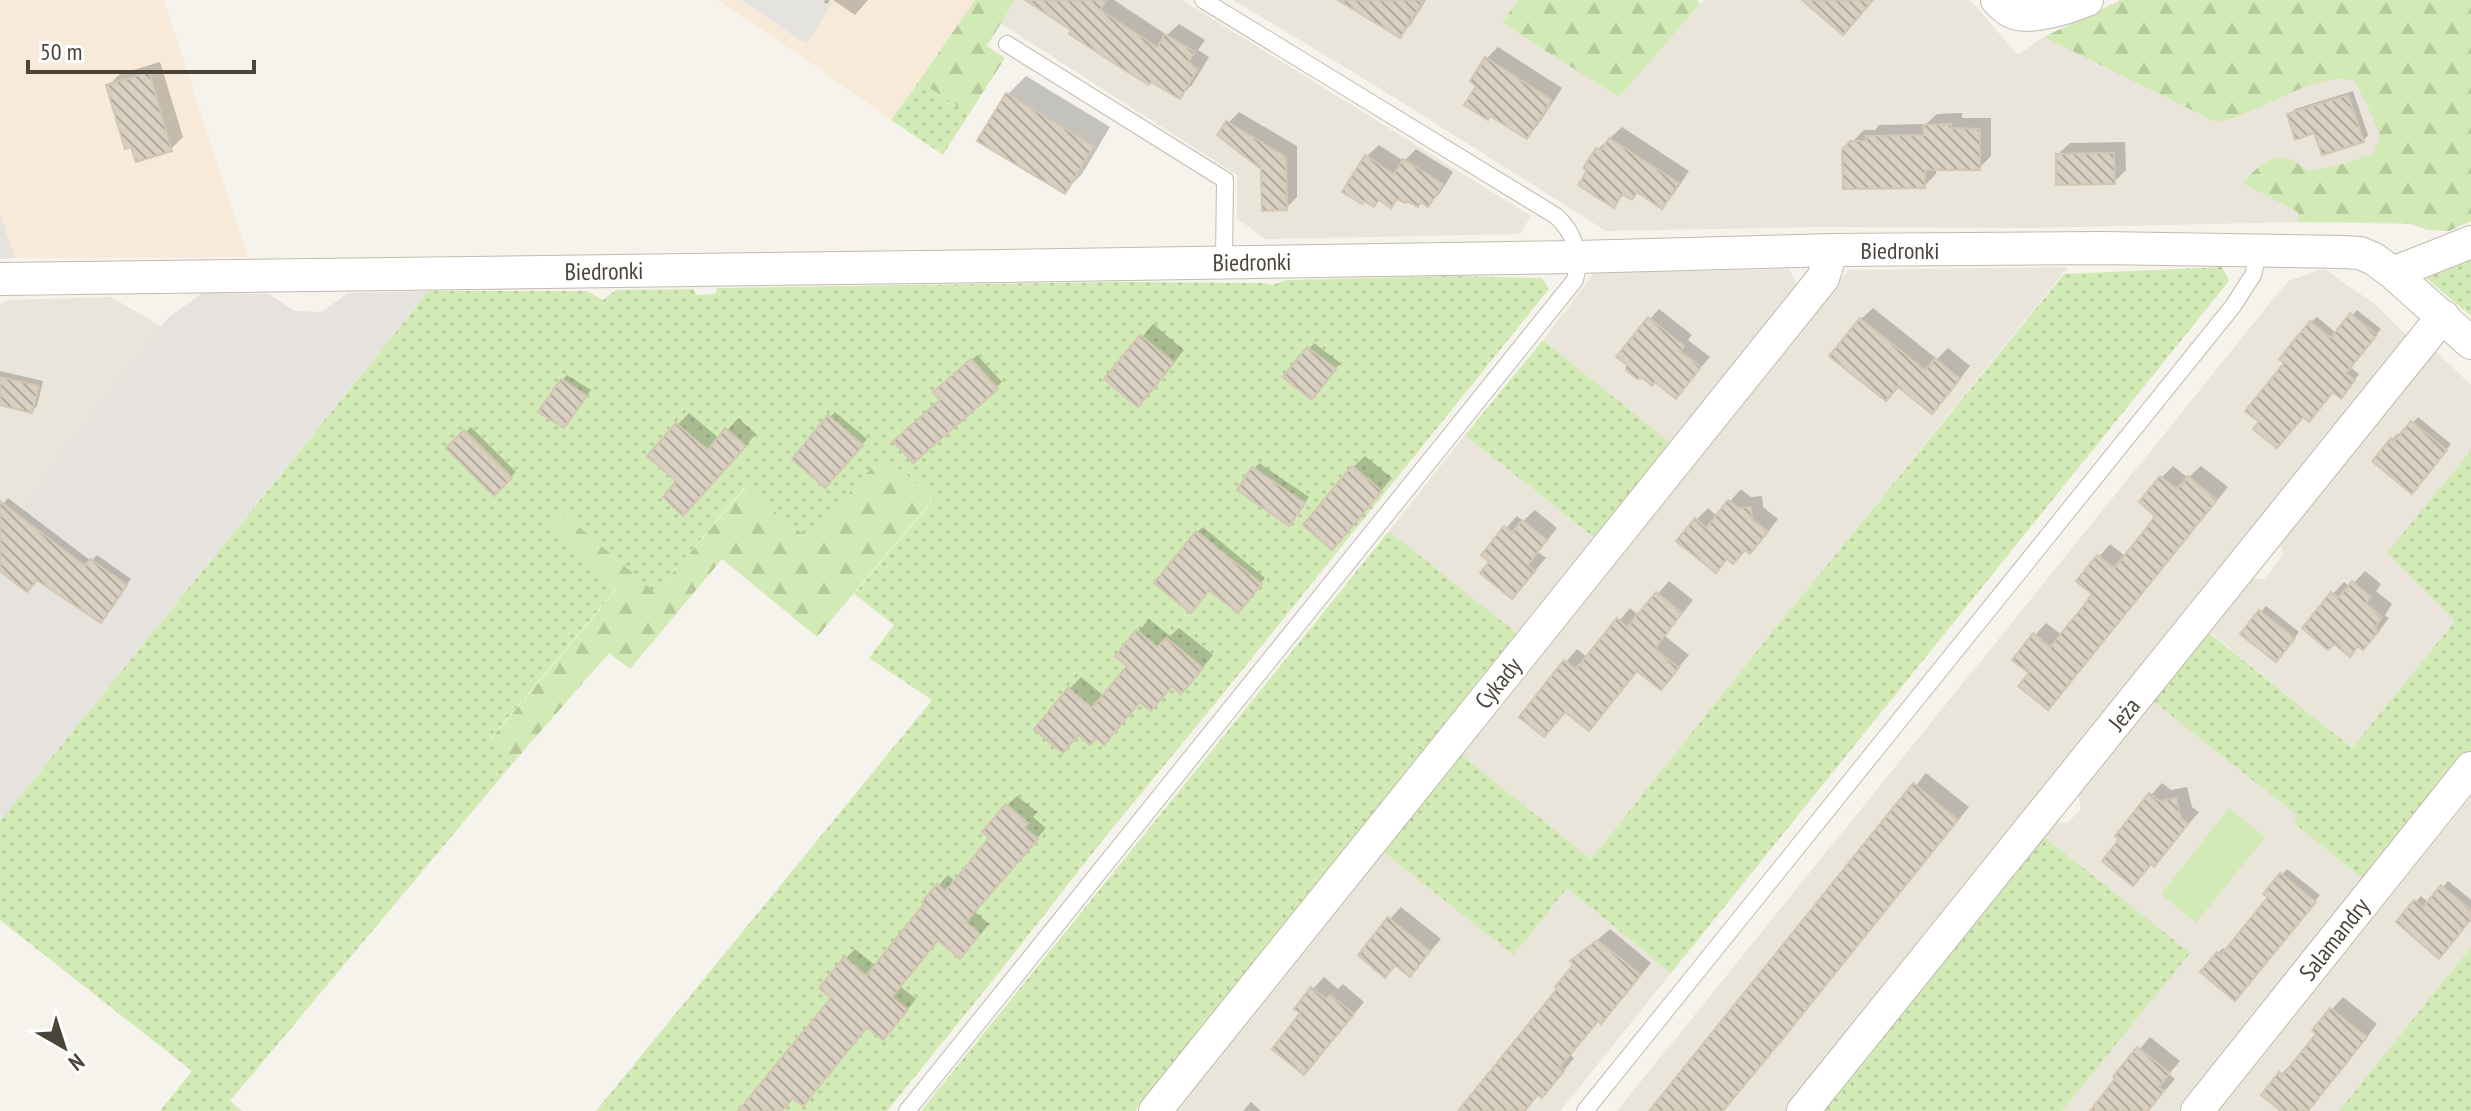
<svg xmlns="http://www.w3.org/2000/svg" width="2471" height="1111" font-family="'PT Sans Narrow',sans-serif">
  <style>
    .residential { fill: #eae5da }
    .commercial { fill: #f7ead8 }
    .industrial { fill: #e6e2dd }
    .grass { fill: url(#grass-dots) }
    .forest { fill: url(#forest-firs) }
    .park { fill: #d2eab5 }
    .parking { fill: #e5e3e0 }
    .shadow { fill: #0003 }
    .building { fill: url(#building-back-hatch); stroke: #d3c7b4; stroke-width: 2 }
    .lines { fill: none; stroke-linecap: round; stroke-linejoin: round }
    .service-casing { stroke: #c2bbae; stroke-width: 18 }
    .minor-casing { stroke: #c2bbae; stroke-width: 34 }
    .path { stroke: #c4b79f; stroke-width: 5; stroke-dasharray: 4 4; stroke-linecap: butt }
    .service { stroke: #fff; stroke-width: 16 }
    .minor { stroke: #fff; stroke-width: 32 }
    .labels { text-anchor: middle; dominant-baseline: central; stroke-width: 6; stroke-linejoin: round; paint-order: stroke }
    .street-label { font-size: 24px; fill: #4b4439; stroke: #fff }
  </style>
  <defs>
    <pattern id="grass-dots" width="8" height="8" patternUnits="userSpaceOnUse" patternTransform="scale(2)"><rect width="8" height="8" fill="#d2eab5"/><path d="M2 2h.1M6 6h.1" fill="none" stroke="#b6ca9c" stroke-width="1.8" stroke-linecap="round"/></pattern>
    <pattern id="forest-firs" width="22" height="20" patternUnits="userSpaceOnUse" patternTransform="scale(2)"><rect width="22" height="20" fill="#d2eab5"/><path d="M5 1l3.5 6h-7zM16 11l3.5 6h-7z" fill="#b6ca9c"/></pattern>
    <pattern id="building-back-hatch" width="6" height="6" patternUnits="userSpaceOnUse" patternTransform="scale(2)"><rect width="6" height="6" fill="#d8cfc1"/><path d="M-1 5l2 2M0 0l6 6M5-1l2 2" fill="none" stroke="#b1aa9e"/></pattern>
  </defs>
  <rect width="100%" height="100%" fill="#f6f3ec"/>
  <g class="residential">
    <path d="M1015 0H1182L1531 216 1520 234 1265 239 1237 218V175L1000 23Z"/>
    <path d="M1233 0H1518L1502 23 1619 96 1704 0H1970L2018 55 2044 37 2121 0H2346L2411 224 2298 222 2031 228 1819 227 1606 231 1384 91Z"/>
    <path d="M2068 267 1769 636 1591 859 1459 753 1848 270Z"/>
    <path d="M1789 269 1798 288 1673 445 1543 340 1594 273Z"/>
    <path d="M2324 269 2376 305 2408 337 1789 1111H1617L2288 281Z"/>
    <path d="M111 297 162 327 59 456 25 520 0 551V304L8 300Z"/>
    <path d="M2429 345 2471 385V450L2388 553 2455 621 2352 748 2210 632 2253 579H2264L2283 555 2280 543 2324 490 2327 481Z"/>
    <path d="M1465 435 1596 539 1519 635 1389 531Z"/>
    <path d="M2153 701 2299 816 2295 823 2366 881 2179 1111H2062L2189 953 2043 836 2053 823H2068L2081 808 2078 793Z"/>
    <path d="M2471 796V947L2339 1111H2218Z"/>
    <path d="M1382 851 1514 954 1567 888 1671 973 1560 1111H1170Z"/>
  </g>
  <g class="commercial">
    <path d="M0 0H164L248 257 15 258 0 214Z"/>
    <path d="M717 0H975L891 120 817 67Z"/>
  </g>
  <g class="industrial">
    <path d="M0 214 15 258 0 259Z"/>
    <path d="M429 291 328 415 0 821V551L25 520 23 510 59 456 168 318 202 293 269 294 294 311 322 312 348 293Z"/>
  </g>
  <g class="grass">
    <path d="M919 81 969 114 943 155 891 120Z"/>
    <path d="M2471 257V316L2425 277Z"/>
    <path d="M2222 267 2229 281 1671 973 1567 888 1514 955 1382 851 1459 753 1591 859 1769 636 2064 274Z"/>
    <path d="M1454 276 1542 278 1549 289 1218 700 1102 841 1001 970 887 1111H596L932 700 869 658 894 625 854 594 934 499 809 540 744 488 656 593 562 514 551 528 617 588 489 740 513 763 230 1101 242 1111H160L192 1071 0 920V821L429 291H587L603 300 616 290 693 289 697 295 715 294 717 288 1127 282 1264 283 1272 285 1287 280Z"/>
    <path d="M1543 340 1673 445 1596 539 1465 435Z"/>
    <path d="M2471 450V752L2366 881 2294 823 2298 816 2148 697 2202 627 2352 748 2455 621 2387 553Z"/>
    <path d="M1389 531 1519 635 1135 1111H921Z"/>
    <path d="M2043 836 2190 953 2062 1111H1812Z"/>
    <path d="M2471 947V1111H2339Z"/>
  </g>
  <g class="forest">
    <path d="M975 0H1015L987 46 1005 58 969 114 919 81Z"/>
    <path d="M1518 0H1697L1700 4 1619 97 1502 23Z"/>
    <path d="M2121 0H2471V221L2449 231 2427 230 2411 224 2384 222H2298V212L2243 183C2256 168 2272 152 2292 160 2297 162 2304 169 2309 170 2322 172 2360 158 2373 154L2380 136 2366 102 2353 80C2312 72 2260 114 2216 122L2044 37Z"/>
    <path d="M883 455 934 498 817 637 722 559 630 669 609 653 513 763 489 741 617 589 550 527 563 513 656 593 745 488 809 539Z"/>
  </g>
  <path class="park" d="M2229 808 2265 837 2196 923 2161 894Z"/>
  <path class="parking" d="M741 0H829L833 2 806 44Z"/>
  <g class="shadow">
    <path d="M833 0H868L855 15Z"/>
    <path d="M1053 0H1114L1167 35 1179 24 1205 40 1198 50 1209 57 1192 85 1180 96 1074 30Z"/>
    <path d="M1341 0H1426L1411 24 1400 36Z"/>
    <path d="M1498 47 1562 88 1538 125 1527 136 1479 85 1486 59Z"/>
    <path d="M160 62 183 137 171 149 137 159 108 86 120 74Z"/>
    <path d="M1026 76 1110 127 1082 174 1065 191 980 140 1008 94Z"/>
    <path d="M2353 91 2368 135 2363 141 2289 115 2295 109Z"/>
    <path d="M1239 112 1297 146V197L1286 208 1263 168 1228 123Z"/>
    <path d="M1962 113V118H1991V156L1979 168H1936V174L1924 186 1852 142 1864 130H1875L1879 125 1926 124 1937 114Z"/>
    <path d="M1622 127 1689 171 1673 195 1662 206 1638 191 1631 198 1625 194 1613 205 1598 149Z"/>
    <path d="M2125 142 2126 170 2114 182 2058 154 2070 143Z"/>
    <path d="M1379 145 1404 161 1416 149 1453 172 1440 193 1428 205 1422 201 1399 197 1391 205 1380 199 1345 191 1367 156Z"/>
    <path d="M1873 308 1937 359 1948 348 1970 366 1943 400 1861 319Z"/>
    <path d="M1659 309 1692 335 1688 340 1710 357 1676 396 1656 380 1650 319Z"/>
    <path d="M2357 310 2381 329 2350 367 2359 374 2346 391 2334 390 2303 415 2262 421 2287 363 2311 322 2317 317 2337 334Z"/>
    <path d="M1153 324 1184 350 1150 393 1107 379Z"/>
    <path d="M1314 343 1340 363 1317 392 1286 377Z"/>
    <path d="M977 355 1002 382 913 460 942 399 936 392Z"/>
    <path d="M0 371 43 381 37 406 32 411 0 403Z"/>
    <path d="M567 375 591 390 564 426 562 380Z"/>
    <path d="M835 412 867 439 831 480 830 417Z"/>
    <path d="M689 413 720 439 738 418 756 434 695 502 679 480 678 424Z"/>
    <path d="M2418 417 2451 444 2417 486 2392 440 2397 434 2401 437Z"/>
    <path d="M471 427 516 472 494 494 449 448Z"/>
    <path d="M1365 456 1392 478 1343 535 1353 467Z"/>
    <path d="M1259 463 1309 497 1294 518 1254 469Z"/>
    <path d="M2173 466 2188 478 2201 466 2228 487 2059 696 2032 673 2035 635 2046 623 2062 635 2095 594 2082 576 2110 544 2125 556 2158 515 2162 477Z"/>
    <path d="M1741 489 1751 497 1762 496 1763 507 1778 519 1762 540 1729 558 1716 570 1696 520 1708 508 1717 516Z"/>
    <path d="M8 498 91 561 97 555 131 579 106 615 38 578 0 569V508Z"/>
    <path d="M1535 510 1557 528 1538 552 1546 558 1512 597 1492 561 1506 528 1517 516 1523 521Z"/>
    <path d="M1203 527 1265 578 1243 605 1197 532Z"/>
    <path d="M2365 571 2381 584 2376 591 2392 604 2385 615 2389 618 2375 636 2333 594 2344 582 2350 587Z"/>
    <path d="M1669 581 1693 600 1665 636 1689 655 1661 688 1638 669 1566 710 1521 716 1577 649 1588 658 1630 608 1639 616Z"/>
    <path d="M2266 606 2299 632 2281 655 2243 633Z"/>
    <path d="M1149 619 1170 636 1179 628 1213 655 1193 680 1173 685 1151 709 1141 700 1116 731 1069 689 1081 677 1104 696 1130 666 1118 656Z"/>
    <path d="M1926 773 1969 807 1723 1111H1651Z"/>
    <path d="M2162 783 2171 790 2187 787 2192 807 2199 812 2154 864 2122 838 2151 795Z"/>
    <path d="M1017 796 1037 812 1033 817 1046 828 974 911 989 924 970 947 960 956 939 938 900 986 916 999 893 1028 868 1025 794 1096 781 1111H756L834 997 845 959 855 949 876 966 927 904 925 902 939 885 948 875 956 882 992 837 1007 805Z"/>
    <path d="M2287 869 2320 895 2240 993 2218 953 2223 948 2227 950 2270 897 2266 894Z"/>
    <path d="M2448 881 2471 900V917L2399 922 2421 896 2429 903Z"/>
    <path d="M1401 907 1441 939 1410 974 1390 919Z"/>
    <path d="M1610 929 1651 963 1613 1010 1601 1021 1599 1019 1570 1054 1574 1058 1553 1084 1539 1093 1525 1111H1460L1560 988 1577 963 1573 961Z"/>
    <path d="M1324 977 1338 989 1343 984 1364 1002 1304 1073 1313 989Z"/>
    <path d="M2343 997 2377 1024 2308 1111H2284L2281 1074 2293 1062 2295 1064 2319 1034 2314 1030Z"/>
    <path d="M2150 1037 2180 1061 2169 1074 2175 1079 2148 1111H2092L2118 1079 2116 1077Z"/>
    <path d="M1251 1102 1261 1111H1243Z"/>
  </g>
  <g class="building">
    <path d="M1025 0H1107L1100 10 1157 47 1165 34 1195 52 1188 62 1198 69 1180 99 1151 82 1149 85 1126 71 1069 34 1071 30Z"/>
    <path d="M1338 0H1424L1400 38Z"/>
    <path d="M1802 0H1873L1843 35Z"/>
    <path d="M1485 57 1552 100 1527 139 1490 116 1488 120 1464 105 1476 86 1470 81Z"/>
    <path d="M149 72 172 151 136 162 131 147 125 149 106 85Z"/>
    <path d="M1006 93 1094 146 1065 194 977 141Z"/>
    <path d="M2348 95 2364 142 2322 155 2314 133 2295 140 2287 114Z"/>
    <path d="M1226 121 1286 157 1287 210 1262 211 1261 169 1217 135Z"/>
    <path d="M1951 124 1952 128 1980 129V170H1925V188L1843 189 1842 150 1850 141H1866V136L1924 135 1923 125Z"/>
    <path d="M1609 138 1679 183 1662 209 1637 192 1632 200 1622 194 1614 208 1578 185 1587 171 1583 168 1596 148 1601 150Z"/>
    <path d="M2114 153 2115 184 2056 185V154Z"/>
    <path d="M1365 155 1394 174 1403 159 1443 184 1428 207 1421 202 1418 207 1407 201 1405 203 1397 199 1391 208 1379 200 1374 207 1364 201 1362 204 1342 192Z"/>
    <path d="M2350 313 2377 335 2346 373 2355 380 2341 399 2333 392 2309 422 2303 417 2277 448 2253 429 2259 422 2245 411 2284 363 2279 359 2310 321 2331 338Z"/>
    <path d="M1648 317 1684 346 1680 351 1701 367 1676 399 1655 382 1652 386 1643 378 1637 379 1626 370V364L1616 357Z"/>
    <path d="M1860 318 1925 370 1935 358 1960 379 1932 414 1898 387 1886 401 1829 356Z"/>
    <path d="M1140 335 1174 363 1138 407 1104 379Z"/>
    <path d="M1307 347 1336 369 1312 400 1283 377Z"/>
    <path d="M971 359 998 389 913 463 893 441 940 400 933 392Z"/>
    <path d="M0 377 39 386 32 413 0 405Z"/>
    <path d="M561 379 587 396 564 428 538 412Z"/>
    <path d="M828 415 863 445 825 488 792 459Z"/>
    <path d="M2411 421 2447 450 2412 494 2372 461 2391 438 2394 441Z"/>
    <path d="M676 423 708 450 725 428 746 446 683 516 663 497 676 481 647 456Z"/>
    <path d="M464 430 512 478 494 496 446 448Z"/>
    <path d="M1352 466 1382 491 1332 550 1303 525Z"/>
    <path d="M1252 467 1305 503 1289 526 1237 490Z"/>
    <path d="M2160 476 2177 489 2188 476 2217 500 2048 710 2018 686 2029 673 2012 660 2033 633 2050 647 2082 608 2092 594 2076 581 2097 555 2114 568 2145 530 2155 516 2139 502Z"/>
    <path d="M1728 500 1739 508 1751 507 1752 519 1768 532 1750 554 1745 550 1733 564 1727 559 1716 573 1676 541 1695 518 1706 528Z"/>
    <path d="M0 501 85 566 90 559 127 585 101 623 37 580 27 592 0 571Z"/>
    <path d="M1522 520 1547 540 1528 565 1535 571 1512 599 1480 573 1489 562 1481 555 1504 526 1512 533Z"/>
    <path d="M1196 531 1262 584 1238 613 1209 590 1191 613 1154 583Z"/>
    <path d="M2352 581 2371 597 2366 603 2382 617 2375 628 2379 631 2363 650 2358 646 2350 657 2334 644 2328 650 2302 628 2331 592 2338 598Z"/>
    <path d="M1656 592 1682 613 1655 649 1679 668 1661 690 1637 671 1589 731 1565 712 1544 737 1519 717 1564 660 1576 669 1617 618 1627 627Z"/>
    <path d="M2259 610 2295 638 2276 662 2240 634Z"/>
    <path d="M1136 630 1158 647 1166 638 1203 668 1181 694 1172 686 1151 711 1140 702 1104 745 1096 738 1090 745 1078 735 1063 753 1034 729 1068 688 1092 708 1127 666 1115 656Z"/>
    <path d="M1913 783 1958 820 1785 1036 1723 1111H1649Z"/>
    <path d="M2149 793 2159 801 2176 798 2181 818 2188 824 2154 867 2151 864 2133 886 2102 861 2119 839 2115 836Z"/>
    <path d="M1006 804 1028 823 1024 828 1038 839 966 922 980 934 960 959 938 940 892 997 908 1010 883 1040 867 1027 803 1106 793 1098 782 1111H738L831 998 819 988 844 957 866 976 924 904 922 902 937 884 945 891 955 880 989 838 982 832Z"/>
    <path d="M2280 873 2316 902 2235 1001 2200 972 2217 952 2221 955 2268 897 2263 894Z"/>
    <path d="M2441 885 2471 910V919L2439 959 2396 922 2414 900 2423 907Z"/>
    <path d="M1388 917 1430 951 1410 977 1395 965 1385 978 1358 955Z"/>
    <path d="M1597 940 1641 975 1601 1024 1598 1021 1560 1067 1564 1071 1542 1098 1537 1095 1525 1111H1458L1557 989 1555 987 1574 964 1570 961Z"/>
    <path d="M1311 987 1326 999 1330 995 1354 1014 1304 1075 1272 1049 1300 1013 1294 1009Z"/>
    <path d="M2330 1008 2367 1037 2308 1111H2281L2261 1095 2279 1072 2283 1075 2316 1034 2312 1030Z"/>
    <path d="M2137 1047 2170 1073 2159 1087 2164 1091 2148 1111H2090L2115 1079 2113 1077Z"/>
  </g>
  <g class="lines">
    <g class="service-casing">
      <g id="service">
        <path d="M1007 44 1225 180 1224 262"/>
        <path d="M907 1111 1575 280C1582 256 1574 232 1556 216L1203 0"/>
        <path d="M1585 1111 2233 306 2253 275 2259 250"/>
      </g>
    </g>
    <g class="minor-casing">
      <g id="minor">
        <path d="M1997 0C2001 4 2006 10 2012 12 2028 21 2070 7 2087 0"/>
        <path d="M2393 273 2471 242"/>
        <path d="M0 279 1001 266 1577 257 1832 250 2102 248 2343 252 2360 253 2374 259 2393 273 2471 343"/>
        <path d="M1155 1111 1823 278 1832 250"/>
        <path d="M1803 1111 2443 316"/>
        <path d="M2197 1111 2471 768"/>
      </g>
    </g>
    <path class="path" d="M825 0 831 4"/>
    <use href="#service" class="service"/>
    <use href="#minor" class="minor"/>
  </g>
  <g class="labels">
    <g class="street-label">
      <text x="1900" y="250">Biedronki</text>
      <text transform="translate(1252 262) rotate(-1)">Biedronki</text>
      <text transform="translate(604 271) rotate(-1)">Biedronki</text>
      <text transform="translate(1498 683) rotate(-51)">Cykady</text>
      <text transform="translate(2124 714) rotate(-51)">Jeża</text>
      <text transform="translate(2334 939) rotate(-52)">Salamandry</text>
    </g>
  </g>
  <g transform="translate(64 1047) rotate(141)" stroke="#ffffff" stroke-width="6" paint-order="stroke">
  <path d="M0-6L14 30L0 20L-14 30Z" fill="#4b4439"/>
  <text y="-12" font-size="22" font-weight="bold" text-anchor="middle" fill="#4b4439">N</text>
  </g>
  <path d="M28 60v12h226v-12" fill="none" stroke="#4b4439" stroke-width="4"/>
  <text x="40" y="60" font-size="24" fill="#4b4439" stroke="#ffffff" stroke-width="6" paint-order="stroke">50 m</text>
</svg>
